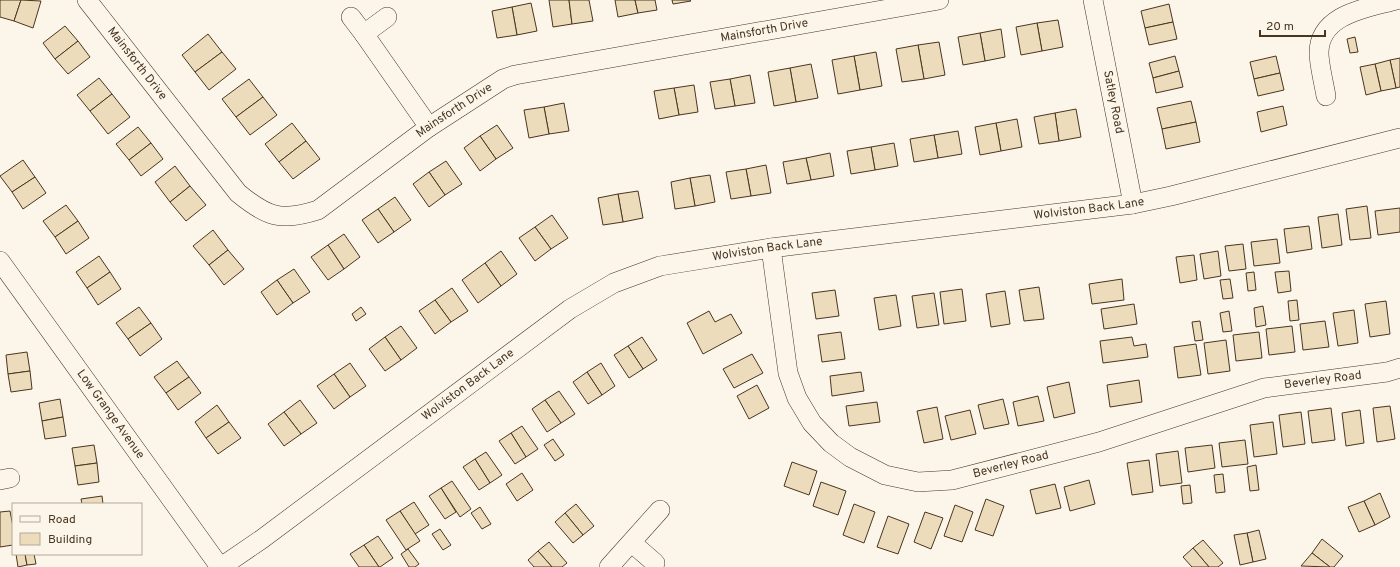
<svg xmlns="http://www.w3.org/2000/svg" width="1400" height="567" font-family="Overpass,sans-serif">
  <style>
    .building { fill: #ecdcbc; stroke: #4a3520 }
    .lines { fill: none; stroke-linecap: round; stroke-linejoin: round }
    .street-casing { stroke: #4a3520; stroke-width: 20 }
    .street { stroke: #fbf6e9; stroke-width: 19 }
    .labels { text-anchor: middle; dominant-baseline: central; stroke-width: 3; stroke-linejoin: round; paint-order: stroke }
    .street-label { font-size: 12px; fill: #4a3520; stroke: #fbf6e9 }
  </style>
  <rect width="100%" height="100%" fill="#fbf6e9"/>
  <g class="building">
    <path d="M0 0H21L14 21 0 17Z"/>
    <path d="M21 0 41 1 33 28 14 21Z"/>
    <path d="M549 0H569L572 24 553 27Z"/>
    <path d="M569 0H589L593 21 572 24Z"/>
    <path d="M615 0H635L638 13 618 17Z"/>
    <path d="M635 0H655L657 10 638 13Z"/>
    <path d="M672 0H690L691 1 673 4Z"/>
    <path d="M531 3 537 31 517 35 512 7Z"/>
    <path d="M1169 4 1173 22 1145 28 1141 11Z"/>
    <path d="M512 7 517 35 497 38 492 11Z"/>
    <path d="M1058 20 1063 47 1042 51 1037 23Z"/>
    <path d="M1173 22 1177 39 1149 45 1145 28Z"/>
    <path d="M1037 23 1042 51 1021 55 1016 27Z"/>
    <path d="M65 26 78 41 55 59 43 43Z"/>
    <path d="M1001 29 1005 57 985 61 980 33Z"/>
    <path d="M980 33 985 61 963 65 958 37Z"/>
    <path d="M208 34 222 52 195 72 182 55Z"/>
    <path d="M1355 37 1358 52 1350 53 1347 39Z"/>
    <path d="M78 41 90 57 68 74 55 59Z"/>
    <path d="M939 42 945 75 924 79 918 45Z"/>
    <path d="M918 45 924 79 902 82 896 49Z"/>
    <path d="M222 52 236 69 209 90 195 72Z"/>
    <path d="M876 52 882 86 860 90 854 56Z"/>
    <path d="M854 56 860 90 838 94 832 60Z"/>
    <path d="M1175 56 1179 71 1153 78 1149 63Z"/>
    <path d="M1276 56 1280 73 1254 79 1250 62Z"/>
    <path d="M1400 58V87L1396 88 1390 60Z"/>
    <path d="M1390 60 1396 88 1381 91 1375 64Z"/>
    <path d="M811 64 818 98 796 102 790 68Z"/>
    <path d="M1375 64 1381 91 1366 95 1360 67Z"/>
    <path d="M790 68 796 102 774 106 768 72Z"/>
    <path d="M1179 71 1183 87 1156 93 1153 78Z"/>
    <path d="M1280 73 1284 90 1258 96 1254 79Z"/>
    <path d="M750 75 755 103 735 106 730 79Z"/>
    <path d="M99 78 112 94 90 111 77 95Z"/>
    <path d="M249 79 263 97 236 117 222 99Z"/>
    <path d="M730 79 735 106 715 109 710 82Z"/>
    <path d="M694 85 698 112 679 115 674 88Z"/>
    <path d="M674 88 679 115 659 119 654 91Z"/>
    <path d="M112 94 130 117 108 134 90 111Z"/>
    <path d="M263 97 277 115 250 135 236 117Z"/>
    <path d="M1191 101 1196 122 1162 129 1157 108Z"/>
    <path d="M564 103 569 131 549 134 544 107Z"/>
    <path d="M1283 106 1287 125 1261 132 1257 112Z"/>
    <path d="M544 107 549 134 529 138 524 110Z"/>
    <path d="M1076 109 1081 137 1059 141 1055 113Z"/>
    <path d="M1055 113 1059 141 1039 144 1034 117Z"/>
    <path d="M1017 119 1022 147 1001 151 996 123Z"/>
    <path d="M1196 122 1200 142 1166 149 1162 129Z"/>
    <path d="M292 123 306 141 279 162 265 144Z"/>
    <path d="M996 123 1001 151 980 155 975 127Z"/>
    <path d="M497 125 513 148 496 159 480 136Z"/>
    <path d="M138 127 151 143 129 160 116 144Z"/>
    <path d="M958 131 962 154 938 158 934 135Z"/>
    <path d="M934 135 938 158 914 162 910 139Z"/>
    <path d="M480 136 496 159 480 171 464 148Z"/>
    <path d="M306 141 320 159 293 179 279 162Z"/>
    <path d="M151 143 163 159 141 176 129 160Z"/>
    <path d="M894 143 898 166 875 170 871 147Z"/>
    <path d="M871 147 875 170 851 174 847 151Z"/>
    <path d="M830 153 834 176 811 180 806 158Z"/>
    <path d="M806 158 811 180 787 184 783 162Z"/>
    <path d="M23 160 35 177 12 192 0 176Z"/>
    <path d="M446 161 462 184 445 195 429 172Z"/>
    <path d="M766 165 771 193 751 196 746 169Z"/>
    <path d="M175 166 190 186 170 202 155 182Z"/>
    <path d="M746 169 751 196 731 199 726 172Z"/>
    <path d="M429 172 445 195 429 207 413 184Z"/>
    <path d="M710 175 715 202 695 206 690 178Z"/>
    <path d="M35 177 46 193 23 209 12 192Z"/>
    <path d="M690 178 695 206 675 209 671 182Z"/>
    <path d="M190 186 206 205 186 221 170 202Z"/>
    <path d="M638 191 643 218 623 222 618 194Z"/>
    <path d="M618 194 623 222 603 225 598 198Z"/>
    <path d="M395 197 411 220 394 232 378 209Z"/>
    <path d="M66 205 78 221 55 237 43 221Z"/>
    <path d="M1367 206 1371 238 1350 240 1346 209Z"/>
    <path d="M1400 208V232L1378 235 1375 211Z"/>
    <path d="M378 209 394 232 378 243 362 220Z"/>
    <path d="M1338 214 1342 245 1322 248 1318 217Z"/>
    <path d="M552 215 568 238 551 249 535 227Z"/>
    <path d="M78 221 89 238 66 254 55 237Z"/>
    <path d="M1309 226 1312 249 1287 253 1284 229Z"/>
    <path d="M535 227 551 249 535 261 519 238Z"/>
    <path d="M213 230 228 250 209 265 193 246Z"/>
    <path d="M344 234 360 257 344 269 328 245Z"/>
    <path d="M1277 239 1280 263 1254 266 1251 242Z"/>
    <path d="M1243 244 1246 269 1229 271 1225 246Z"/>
    <path d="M328 245 344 269 328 280 311 257Z"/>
    <path d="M228 250 244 269 224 285 209 265Z"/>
    <path d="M501 251 517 274 501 286 485 263Z"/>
    <path d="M1218 251 1221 276 1204 279 1200 254Z"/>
    <path d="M1194 255 1197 280 1180 283 1176 257Z"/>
    <path d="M99 256 110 272 87 288 76 272Z"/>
    <path d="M485 263 501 286 478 303 462 280Z"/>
    <path d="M294 269 310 292 293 303 277 280Z"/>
    <path d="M1289 271 1291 291 1278 293 1275 272Z"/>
    <path d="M110 272 121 289 98 305 87 288Z"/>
    <path d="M1254 272 1256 290 1248 291 1246 273Z"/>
    <path d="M1122 279 1124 300 1092 304 1089 284Z"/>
    <path d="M1230 279 1233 298 1223 299 1220 280Z"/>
    <path d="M277 280 293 303 277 315 261 292Z"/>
    <path d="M1039 287 1044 319 1024 321 1019 290Z"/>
    <path d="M452 288 468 311 451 322 435 300Z"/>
    <path d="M962 289 966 321 944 324 940 292Z"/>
    <path d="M835 290 839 316 816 319 812 293Z"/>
    <path d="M1005 291 1010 324 991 327 986 294Z"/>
    <path d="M934 293 939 325 917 328 912 296Z"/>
    <path d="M896 295 901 326 879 330 874 298Z"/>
    <path d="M435 300 451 322 435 334 419 311Z"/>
    <path d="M1297 300 1299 320 1290 321 1288 301Z"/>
    <path d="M1386 301 1390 334 1370 337 1365 304Z"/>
    <path d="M1134 304 1137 324 1104 329 1101 309Z"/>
    <path d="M1263 306 1266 325 1256 327 1254 308Z"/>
    <path d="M139 307 151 323 128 339 116 323Z"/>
    <path d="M361 307 366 314 356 321 352 314Z"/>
    <path d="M1354 310 1358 343 1338 346 1333 313Z"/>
    <path d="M709 311 715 322 731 314 742 333 703 354 687 323Z"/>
    <path d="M1229 311 1232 331 1223 332 1220 313Z"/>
    <path d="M1200 321 1203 340 1195 341 1192 322Z"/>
    <path d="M1325 321 1329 347 1303 350 1300 324Z"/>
    <path d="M151 323 162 339 140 356 128 339Z"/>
    <path d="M401 326 417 348 401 360 385 337Z"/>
    <path d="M1292 326 1295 352 1269 355 1266 329Z"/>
    <path d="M841 332 845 359 822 362 818 335Z"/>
    <path d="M1259 332 1262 358 1236 361 1233 335Z"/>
    <path d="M385 337 401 360 385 371 369 349Z"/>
    <path d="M642 337 657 360 643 369 628 346Z"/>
    <path d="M1132 337 1134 346 1146 344 1148 357 1103 363 1100 341Z"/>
    <path d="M1226 340 1230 371 1208 374 1204 343Z"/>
    <path d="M1196 344 1201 375 1178 378 1174 347Z"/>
    <path d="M628 346 643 369 629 378 614 355Z"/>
    <path d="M27 352 30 371 8 374 6 355Z"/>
    <path d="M752 354 763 373 734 388 723 369Z"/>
    <path d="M177 361 189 377 166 393 154 377Z"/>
    <path d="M350 363 366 386 350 397 334 374Z"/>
    <path d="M601 363 615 386 602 395 587 372Z"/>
    <path d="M30 371 32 389 11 392 8 374Z"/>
    <path d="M587 372 602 395 588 404 573 382Z"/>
    <path d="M861 372 864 391 832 396 830 376Z"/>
    <path d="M334 374 350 397 334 409 317 386Z"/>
    <path d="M189 377 201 393 178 410 166 393Z"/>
    <path d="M1139 380 1142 402 1110 407 1107 385Z"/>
    <path d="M1069 382 1075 413 1054 418 1047 387Z"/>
    <path d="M757 385 769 408 749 419 737 396Z"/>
    <path d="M559 391 575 414 561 423 545 400Z"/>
    <path d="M1038 396 1044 421 1018 426 1013 402Z"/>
    <path d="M60 399 63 417 42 421 39 403Z"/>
    <path d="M1003 399 1009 424 984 429 978 405Z"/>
    <path d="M300 400 317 423 301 434 284 412Z"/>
    <path d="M545 400 561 423 547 432 532 409Z"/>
    <path d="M877 402 880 422 849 426 846 406Z"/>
    <path d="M217 405 229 422 206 438 195 422Z"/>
    <path d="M1390 406 1395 439 1377 442 1373 408Z"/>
    <path d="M937 407 943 439 924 443 917 411Z"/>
    <path d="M1331 408 1335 440 1312 443 1308 411Z"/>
    <path d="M970 410 976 434 951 440 945 416Z"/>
    <path d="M1360 410 1364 443 1346 446 1342 413Z"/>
    <path d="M284 412 301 434 284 446 268 424Z"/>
    <path d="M1301 412 1305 444 1283 447 1279 415Z"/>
    <path d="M63 417 66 436 45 439 42 421Z"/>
    <path d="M229 422 241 438 218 454 206 438Z"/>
    <path d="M1273 422 1277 454 1254 457 1250 425Z"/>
    <path d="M522 426 538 449 526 457 511 433Z"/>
    <path d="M511 433 526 457 515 464 499 441Z"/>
    <path d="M553 439 564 455 555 461 544 445Z"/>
    <path d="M1245 440 1248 464 1222 467 1219 443Z"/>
    <path d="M94 445 97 463 75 466 72 448Z"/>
    <path d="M1212 445 1215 468 1188 472 1185 448Z"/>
    <path d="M1178 451 1182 483 1160 486 1156 454Z"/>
    <path d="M486 452 502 475 490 483 475 459Z"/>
    <path d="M475 459 490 483 479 490 463 467Z"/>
    <path d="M1149 460 1153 492 1132 495 1127 463Z"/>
    <path d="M792 462 817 471 809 495 784 486Z"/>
    <path d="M97 463 99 482 78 485 75 466Z"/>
    <path d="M1256 465 1259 490 1250 491 1247 467Z"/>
    <path d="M522 473 533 490 517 501 506 484Z"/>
    <path d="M1223 474 1225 492 1216 493 1214 475Z"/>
    <path d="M1089 480 1095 504 1070 511 1064 487Z"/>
    <path d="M452 481 471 509 460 517 441 488Z"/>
    <path d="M821 482 846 491 838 515 813 506Z"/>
    <path d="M1055 484 1061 508 1036 514 1030 490Z"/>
    <path d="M1190 485 1192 503 1183 504 1181 486Z"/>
    <path d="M441 488 456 512 445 519 429 496Z"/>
    <path d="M1380 493 1390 517 1375 525 1364 501Z"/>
    <path d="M102 496 103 504H82L81 499Z"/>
    <path d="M986 499 1004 506 993 536 975 530Z"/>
    <path d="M1364 501 1375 525 1359 532 1348 507Z"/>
    <path d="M414 502 429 525 415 534 400 511Z"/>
    <path d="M576 504 594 526 583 535 565 513Z"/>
    <path d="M854 504 875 512 864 543 843 535Z"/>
    <path d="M955 505 973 512 962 542 944 536Z"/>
    <path d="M480 507 491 524 482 529 471 513Z"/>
    <path d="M10 511 13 527V545L0 547V512Z"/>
    <path d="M400 511 420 541 406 550 386 520Z"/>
    <path d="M925 512 943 518 931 549 914 542Z"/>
    <path d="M565 513 583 535 573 543 555 522Z"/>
    <path d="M888 516 909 524 898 554 877 547Z"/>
    <path d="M440 529 451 545 443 550 432 534Z"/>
    <path d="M1259 530 1266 559 1253 562 1247 533Z"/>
    <path d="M1247 533 1253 562 1240 565 1234 535Z"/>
    <path d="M378 536 393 558 380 567H379L364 545Z"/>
    <path d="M1322 539 1343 556 1334 567H1330L1312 553Z"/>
    <path d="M1203 540 1223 563 1218 567H1209L1193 548Z"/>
    <path d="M549 542 567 563 562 567H552L538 551Z"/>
    <path d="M364 545 379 567H359L350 554Z"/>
    <path d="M1193 548 1209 567H1192L1183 557Z"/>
    <path d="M408 549 419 564 415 567H409L401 554Z"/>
    <path d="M538 551 552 567H534L528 560Z"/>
    <path d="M1312 553 1330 567 1301 566Z"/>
    <path d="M16 554H25L27 565 18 567Z"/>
    <path d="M25 554H34L36 564 27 565Z"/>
  </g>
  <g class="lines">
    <g class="street-casing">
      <g id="street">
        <path id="s1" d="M87 0 238 193C267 217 281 222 318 210L429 127 503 79 515 75 939 0"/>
        <path id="s2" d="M1093 0 1133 204"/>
        <path d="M351 17 364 34 429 127"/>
        <path d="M364 34 387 17"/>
        <path d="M1326 96C1324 84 1319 64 1319 53 1319 14 1367 8 1396 0"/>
        <path id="s3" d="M771 248 788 373 797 398 812 423 831 443 850 457 885 475 918 482 952 480 1099 442 1264 388 1387 372 1400 368"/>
        <path id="s4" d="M0 261 220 567"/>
        <path d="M0 480 10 478"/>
        <path d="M632 543 655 563"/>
        <path id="s5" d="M221 567 262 539 570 309 614 283 660 266 771 248 1133 204 1171 196 1400 138"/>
        <path d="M609 567 660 510"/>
      </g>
    </g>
    <use href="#street" class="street"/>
  </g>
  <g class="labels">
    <g class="street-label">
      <text stroke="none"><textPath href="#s1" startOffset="825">Mainsforth Drive</textPath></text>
      <text stroke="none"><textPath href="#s1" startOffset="81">Mainsforth Drive</textPath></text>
      <text stroke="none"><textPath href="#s2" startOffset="104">Satley Road</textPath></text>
      <text stroke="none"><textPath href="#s1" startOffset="501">Mainsforth Drive</textPath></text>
      <text stroke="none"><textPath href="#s5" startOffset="967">Wolviston Back Lane</textPath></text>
      <text stroke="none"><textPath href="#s5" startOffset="643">Wolviston Back Lane</textPath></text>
      <text stroke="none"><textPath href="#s3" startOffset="725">Beverley Road</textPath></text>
      <text stroke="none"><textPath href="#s5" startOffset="307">Wolviston Back Lane</textPath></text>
      <text stroke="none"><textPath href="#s4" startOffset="189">Low Grange Avenue</textPath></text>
      <text stroke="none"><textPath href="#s3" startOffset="401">Beverley Road</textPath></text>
    </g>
  </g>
  <rect x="12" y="503" width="130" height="52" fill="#fbf6e9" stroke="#b4a999"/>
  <rect x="20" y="516" width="20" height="6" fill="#fbf6e9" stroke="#b4a999"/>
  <text x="48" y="523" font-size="12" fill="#4a3520">Road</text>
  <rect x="20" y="533" width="20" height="12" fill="#ecdcbc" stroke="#b4a999"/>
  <text x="48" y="543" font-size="12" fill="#4a3520">Building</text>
  <path d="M1260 30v6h65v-6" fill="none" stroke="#4a3520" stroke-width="2"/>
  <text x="1266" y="30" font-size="12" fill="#4a3520" stroke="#fbf6e9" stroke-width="3" paint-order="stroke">20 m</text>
</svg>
